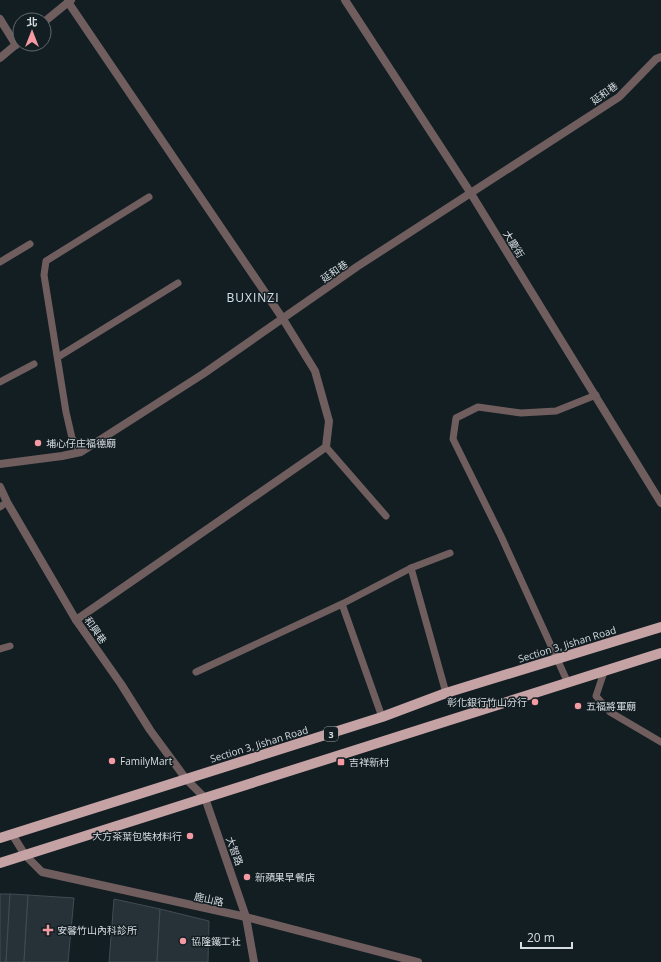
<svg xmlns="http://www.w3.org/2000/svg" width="661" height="962" font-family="'Open Sans','Noto Sans TC',sans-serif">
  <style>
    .building { fill: #273238; stroke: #404c52 }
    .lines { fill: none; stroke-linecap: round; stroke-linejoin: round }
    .service { stroke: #705e5f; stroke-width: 7 }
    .minor { stroke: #705e5f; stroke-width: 8 }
    .tertiary { stroke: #705e5f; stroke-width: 8 }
    .primary { stroke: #c5a2a4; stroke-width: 10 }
    .poi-dot { fill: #f49aa2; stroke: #131e23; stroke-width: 1.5 }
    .labels { text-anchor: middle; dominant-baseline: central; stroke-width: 3; stroke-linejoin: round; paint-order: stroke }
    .shield { fill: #131e23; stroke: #9ca4a8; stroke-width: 1 }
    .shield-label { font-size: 9px; font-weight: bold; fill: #d6dde1 }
    .street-label { font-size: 10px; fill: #d6dde1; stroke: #131e23 }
    .poi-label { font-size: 10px; fill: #d6dde1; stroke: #131e23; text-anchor: start }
    .quarter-label { font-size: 12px; letter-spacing: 1px; fill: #d4e2ea; stroke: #131e23 }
  </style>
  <rect width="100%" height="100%" fill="#131e23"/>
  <g class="building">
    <path d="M0 894H10L6 962H0Z"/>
    <path d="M10 894 28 895 24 962H6Z"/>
    <path d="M28 895 74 898 68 962H24Z"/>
    <path d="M114 899 160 909 157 962H109Z"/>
    <path d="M160 909 209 921 208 962H157Z"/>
  </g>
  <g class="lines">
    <g class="service">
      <path d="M0 262 30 244"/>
      <path d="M58 357 178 283"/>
      <path d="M0 382 34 364"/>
      <path d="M326 447 386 516"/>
      <path d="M81 452 72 438 66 412 44 275 46 261 149 197"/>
      <path d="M0 507 7 502"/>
      <path d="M342 604 411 568"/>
      <path d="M0 649 10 646"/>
      <path d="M196 672 342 604 382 717"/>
      <path d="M604 672 596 696 610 712 661 742"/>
      <path d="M568 683 501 536 453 439 456 418 478 407 521 413 556 411 596 395"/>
      <path d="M446 693 411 568 450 553"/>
    </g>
    <g class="minor">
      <path d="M345 0 470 192 661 503"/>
      <path d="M68 2 283 319 315 371 329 421 326 447 76 620"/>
      <path d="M0 19 16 45"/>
      <path d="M44 22 71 0"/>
      <path d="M0 58 19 42"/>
      <path d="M0 464 62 456 81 452 203 374 358 266 619 97 656 59 661 57"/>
      <path d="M0 487 7 502 76 620 121 684 150 730 186 779"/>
    </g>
    <g class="tertiary">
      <path d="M186 779 205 798 246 917 254 962"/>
      <path d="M12 834 25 855 42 872 246 917 418 962"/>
    </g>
    <g class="primary">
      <path d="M0 838 382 717 446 693 661 627"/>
      <path d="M0 863 661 653"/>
    </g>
  </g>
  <g class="poi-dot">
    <circle cx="38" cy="443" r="4"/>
    <circle cx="535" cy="702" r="4"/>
    <circle cx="578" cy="706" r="4"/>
    <circle cx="112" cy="761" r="4"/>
    <rect x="337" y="758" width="8" height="8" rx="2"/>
    <circle cx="190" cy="836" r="4"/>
    <circle cx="247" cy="877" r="4"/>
    <path d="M46 924h4v4h4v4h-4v4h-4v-4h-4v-4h4z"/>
    <circle cx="183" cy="941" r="4"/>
  </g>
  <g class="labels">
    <rect class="shield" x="324" y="727" width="14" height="14" rx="3"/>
    <g class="shield-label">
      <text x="331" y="734">3</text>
    </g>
    <g class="street-label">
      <text transform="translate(604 93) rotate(-36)">延和巷</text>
      <text transform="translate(514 244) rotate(58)">大慶街</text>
      <text transform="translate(334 271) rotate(-35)">延和巷</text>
      <text transform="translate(96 630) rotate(55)">和興巷</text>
      <text transform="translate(567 644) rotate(-17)">Section 3, Jishan Road</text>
      <text transform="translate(259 744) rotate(-17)">Section 3, Jishan Road</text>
      <text transform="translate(235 851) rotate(70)">大智路</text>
      <text transform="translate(209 899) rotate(12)">鹿山路</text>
    </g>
    <g class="poi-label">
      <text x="46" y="443">埔心仔庄福德廟</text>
      <text x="527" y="702" text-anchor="end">彰化銀行竹山分行</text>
      <text x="586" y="706">五福將軍廟</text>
      <text x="120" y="761">FamilyMart</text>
      <text x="349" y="762">吉祥新村</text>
      <text x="182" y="836" text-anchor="end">大方茶葉包裝材料行</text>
      <text x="255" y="877">新蘋果早餐店</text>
      <text x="57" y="930">安馨竹山內科診所</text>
      <text x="191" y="941">協隆鐵工社</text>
    </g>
    <g class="quarter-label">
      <text x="253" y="297">BUXINZI</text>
    </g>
  </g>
  <g transform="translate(32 32)"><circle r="19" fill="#131e23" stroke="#616a6f"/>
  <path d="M0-3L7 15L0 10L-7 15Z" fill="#f49aa2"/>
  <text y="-6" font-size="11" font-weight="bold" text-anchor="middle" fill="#d6dde1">北</text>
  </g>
  <path d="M521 942v6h51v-6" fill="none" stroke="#d6dde1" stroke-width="2"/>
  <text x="527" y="942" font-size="12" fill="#d6dde1" stroke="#131e23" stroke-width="3" paint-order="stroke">20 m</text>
</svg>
